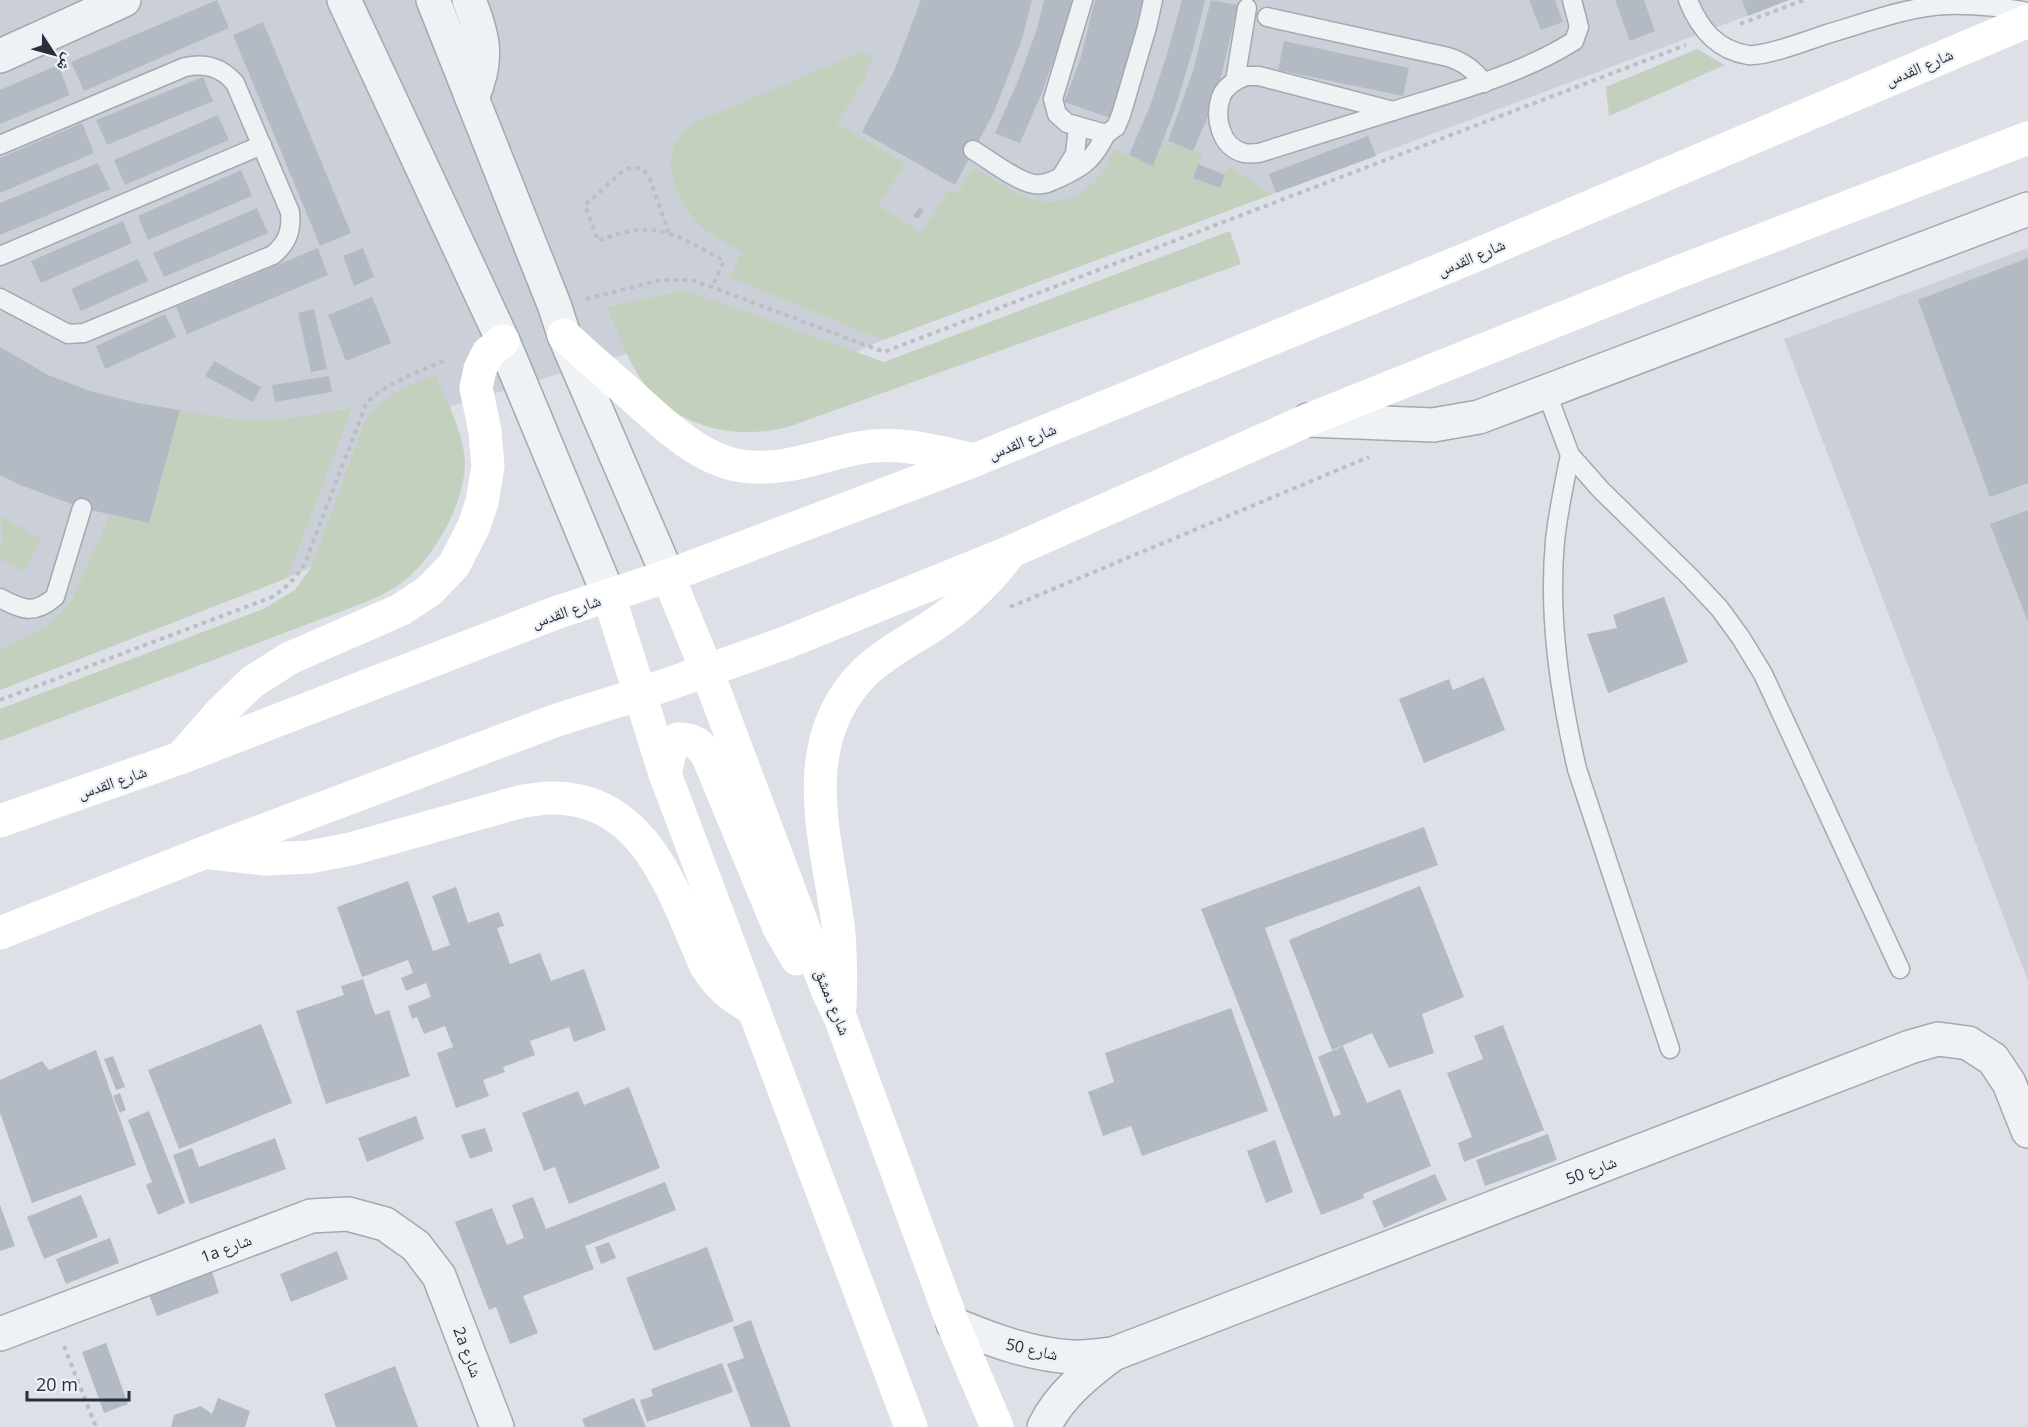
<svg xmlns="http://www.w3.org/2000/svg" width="2028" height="1427" font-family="'Open Sans','Noto Naskh Arabic',sans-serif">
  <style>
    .built { fill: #cbd0d8 }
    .green { fill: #c3d0be }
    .building { fill: #b4bac3 }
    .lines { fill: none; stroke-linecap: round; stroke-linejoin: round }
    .service-casing { stroke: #a3a8b1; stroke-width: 21 }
    .minor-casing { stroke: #a3a8b1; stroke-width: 36 }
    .tertiary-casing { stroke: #a3a8b1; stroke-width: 36 }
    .path { stroke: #bbbfc5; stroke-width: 4; stroke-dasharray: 4.5 4.5; stroke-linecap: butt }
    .service { stroke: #eff2f5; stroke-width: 18 }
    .minor { stroke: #eff2f5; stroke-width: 33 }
    .tertiary { stroke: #eff2f5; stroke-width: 33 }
    .secondary { stroke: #fff; stroke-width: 33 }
    .labels { text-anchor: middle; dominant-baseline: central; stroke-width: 4.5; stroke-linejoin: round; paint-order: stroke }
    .street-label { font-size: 16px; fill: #272f3d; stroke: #ecf0f4 }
  </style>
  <rect width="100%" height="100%" fill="#dde1e7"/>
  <g class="built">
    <path d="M0 0H1789L883 340 856 352 691 342 626 354 449 407 394 529 287 578 0 690Z"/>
    <path d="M2028 248V981L1784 339Z"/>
  </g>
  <g class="green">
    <path d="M1697 49 1725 65 1609 116 1606 87Z"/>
    <path d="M861 52 873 57 865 78 837 124 905 163 878 206 921 233 950 189 958 193 973 167C991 177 1010 191 1030 199 1053 207 1083 197 1098 178 1104 169 1109 159 1114 149L1153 165 1163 140 1203 155 1193 178 1219 188 1228 167 1273 194 883 340 729 277 742 252C727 244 711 236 699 224 685 210 667 177 671 157 673 143 683 132 694 123Z"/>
    <path d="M1230 231 1241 264 788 427C734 441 673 427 640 378 626 356 617 331 607 307L685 290 884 362Z"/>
    <path d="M435 374C445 399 460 425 464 452 471 496 432 564 396 587 388 592 379 596 371 600L0 741V709L263 609 295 590 312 566 364 423C381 395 407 388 435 374Z"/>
    <path d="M352 408 287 578 0 690V650L47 627 72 600 110 515 149 523 180 410C207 415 236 422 264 420 294 419 323 413 352 408Z"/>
    <path d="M0 516 41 538 25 572 0 559V550L3 542Z"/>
  </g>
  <g class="building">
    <path d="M217 0 229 28 84 91 71 62Z"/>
    <path d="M921 0H1032L1022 40 993 114 955 185 862 132 894 71Z"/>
    <path d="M1044 0H1072L1062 36 1043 90 1020 143 995 133 1017 83 1036 32Z"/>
    <path d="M1095 0H1145L1125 76 1110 118 1064 102 1080 60Z"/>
    <path d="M1182 0H1205L1193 49 1175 109 1153 166 1129 155 1150 106 1167 54Z"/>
    <path d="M1211 0 1238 5 1221 77 1209 114 1193 151 1168 141 1193 71Z"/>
    <path d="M1529 0H1555L1563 22 1541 30Z"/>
    <path d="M1615 0H1644L1655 31 1630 41Z"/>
    <path d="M1742 0H1789L1748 16Z"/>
    <path d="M263 22 351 233 320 246 233 35Z"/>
    <path d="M1284 41 1409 68 1403 96 1278 70Z"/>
    <path d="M58 65 70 95 0 124V90Z"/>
    <path d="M203 77 213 101 107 145 96 120Z"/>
    <path d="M218 115 229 140 125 185 114 160Z"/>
    <path d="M82 123 94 153 0 193V158Z"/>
    <path d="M1368 136 1376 156 1276 193 1269 174Z"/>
    <path d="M98 163 110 189 0 235V203Z"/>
    <path d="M1198 164 1225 175 1220 188 1193 178Z"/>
    <path d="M241 170 252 196 148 240 138 216Z"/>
    <path d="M920 207 924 210 918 219 913 216Z"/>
    <path d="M257 208 268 233 164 277 153 253Z"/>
    <path d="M123 221 132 243 41 283 31 261Z"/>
    <path d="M318 248 328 275 187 334 176 307Z"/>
    <path d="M363 248 374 277 354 286 343 256Z"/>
    <path d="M2028 258V483L1990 497 1918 300Z"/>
    <path d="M138 259 148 281 81 311 71 289Z"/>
    <path d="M372 297 391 343 346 361 328 315Z"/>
    <path d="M314 309 327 369 311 372 298 313Z"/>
    <path d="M165 314 176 337 105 369 96 346Z"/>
    <path d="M0 347 48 375 90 391 137 403 180 410 149 523 82 508 18 484 0 475Z"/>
    <path d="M214 361 261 387 253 402 205 376Z"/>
    <path d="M329 376 332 392 275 402 272 385Z"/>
    <path d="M2028 510V622L1990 524Z"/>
    <path d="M1664 597 1688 662 1608 693 1587 634 1617 628 1613 615Z"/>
    <path d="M1484 677 1505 730 1424 763 1399 699 1449 679 1453 690Z"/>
    <path d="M1424 827 1438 865 1265 928 1334 1117 1341 1114 1318 1057 1343 1046 1367 1103 1400 1089 1431 1166 1363 1194 1364 1198 1321 1215 1201 909Z"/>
    <path d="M408 881 433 951 450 945 432 896 456 887 468 923 499 912 504 926 497 928 510 964 540 953 551 981 584 969 606 1030 574 1042 569 1027 530 1041 535 1055 503 1067 505 1072 483 1080 489 1096 456 1108 437 1053 453 1047 445 1026 424 1034 417 1017 412 1019 408 1006 431 997 426 983 406 991 401 978 413 973 408 960 362 977 337 907Z"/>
    <path d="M1420 886 1464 997 1422 1014 1434 1053 1389 1068 1372 1033 1332 1050 1289 940Z"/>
    <path d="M363 979 375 1015 389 1010 410 1076 326 1104 296 1011 344 995 341 986Z"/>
    <path d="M1231 1008 1268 1111 1142 1156 1131 1126 1103 1136 1088 1092 1114 1082 1105 1053Z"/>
    <path d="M261 1024 292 1103 179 1149 148 1070Z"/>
    <path d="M1503 1025 1544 1130 1464 1162 1458 1143 1472 1137 1447 1073 1483 1059 1474 1036Z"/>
    <path d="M96 1050 136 1165 32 1203 0 1113V1080L42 1061 49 1070Z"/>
    <path d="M113 1056 125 1087 116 1090 104 1059Z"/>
    <path d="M629 1087 660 1168 569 1204 555 1167 544 1171 522 1113 578 1091 584 1105Z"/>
    <path d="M120 1093 126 1110 120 1113 113 1096Z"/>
    <path d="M149 1111 185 1203 158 1215 146 1185 152 1182 128 1120Z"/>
    <path d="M416 1116 424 1139 367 1162 358 1138Z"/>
    <path d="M485 1128 493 1151 470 1159 461 1135Z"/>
    <path d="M1548 1134 1557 1160 1485 1186 1476 1160Z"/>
    <path d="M275 1138 286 1169 190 1204 173 1155 192 1148 199 1167Z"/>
    <path d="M1275 1140 1293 1192 1266 1203 1247 1151Z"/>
    <path d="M1435 1174 1447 1200 1384 1228 1372 1201Z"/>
    <path d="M665 1182 676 1210 585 1246 594 1269 523 1296 538 1333 510 1344 496 1307 489 1310 455 1222 492 1208 507 1245 524 1238 512 1205 533 1197 546 1229Z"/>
    <path d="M81 1195 98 1237 44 1259 27 1217Z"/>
    <path d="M0 1205 15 1246 0 1251Z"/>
    <path d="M110 1238 119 1263 66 1284 56 1259Z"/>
    <path d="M609 1242 616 1258 601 1264 595 1247Z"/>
    <path d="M707 1247 734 1321 654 1351 626 1278Z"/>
    <path d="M337 1251 348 1279 291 1302 280 1274Z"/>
    <path d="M210 1266 219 1293 157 1316 147 1289Z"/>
    <path d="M751 1320 762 1351 791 1427H751L727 1364 744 1358 733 1327Z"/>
    <path d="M106 1343 128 1404 104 1413 82 1352Z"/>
    <path d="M722 1363 733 1392 647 1422 640 1400 653 1396 651 1389Z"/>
    <path d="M395 1366 418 1427H336L324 1394Z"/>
    <path d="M218 1398 250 1411 245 1427H171L174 1415 201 1406 212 1414Z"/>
    <path d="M634 1398 646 1427H585L582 1419Z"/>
  </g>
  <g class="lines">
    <g class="service-casing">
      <g id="service">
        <path d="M1083 0 1053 99 1057 114 1067 123 1106 134 1116 127 1121 115 1147 27 1153 0"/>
        <path d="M1688 0C1699 28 1716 50 1748 55 1765 57 1809 40 1827 34 1865 23 1906 7 1946 5 1974 4 2001 7 2028 12"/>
        <path d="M1267 17 1448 57C1464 62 1474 70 1484 83"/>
        <path d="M1246 76H1259L1393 111 1259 153C1254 153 1248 154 1244 153 1220 147 1214 117 1221 97 1225 86 1236 80 1246 76Z"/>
        <path d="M1235 81 1247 8"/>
        <path d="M1393 111C1453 92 1520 75 1574 41L1579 27 1572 0"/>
        <path d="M0 145 185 67C206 63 221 67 235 83L290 212C292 231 287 243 273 255L84 333 68 334 0 298"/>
        <path d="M973 150C990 160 1016 181 1034 184 1044 186 1052 181 1061 177 1085 166 1094 158 1106 134"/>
        <path d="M1061 177 1075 154 1078 127"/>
        <path d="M0 256 262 145"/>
        <path d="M1546 391 1570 455 1601 490 1690 577 1720 609 1741 638 1763 674 1900 969"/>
        <path d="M1570 455C1564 484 1558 512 1555 541 1548 618 1560 695 1577 769L1670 1049"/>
        <path d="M0 598C23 610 34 615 55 597L82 508"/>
      </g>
    </g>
    <g class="minor-casing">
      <g id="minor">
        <path d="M1308 420 1433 425 1479 417 2028 209"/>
        <path d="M953 1324C992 1340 1029 1354 1071 1357 1085 1358 1100 1355 1113 1354"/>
        <path d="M0 1334 311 1216 348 1214 385 1224 416 1246 439 1276 497 1427"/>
        <path d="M1044 1427C1059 1396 1086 1374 1113 1354L1910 1047 1938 1039 1968 1043 1993 1059 2009 1083 2028 1131"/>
      </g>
    </g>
    <g class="tertiary-casing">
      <g id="tertiary">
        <path d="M344 0 503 341 609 596"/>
        <path d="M433 0 555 307 564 335 668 576"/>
        <path d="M469 0C484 38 489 59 472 98"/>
        <path d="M0 56 124 0"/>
      </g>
    </g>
    <g class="path">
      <path d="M1740 24 1804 0"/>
      <path d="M669 233 650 179C644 168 636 165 624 170L585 205 598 241C653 218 676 234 724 261L712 287"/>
      <path d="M586 299 661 280H691L712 287 884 352 1686 45"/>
      <path d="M1010 607 1369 457"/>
      <path d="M0 700 272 597C287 587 296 578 305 563L366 404C384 383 422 371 447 359"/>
      <path d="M64 1346 96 1427"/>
    </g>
    <use href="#service" class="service"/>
    <use href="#minor" class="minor"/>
    <use href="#tertiary" class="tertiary"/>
    <g class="secondary">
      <path d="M564 335C585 355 607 374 629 393 660 421 699 460 742 466 783 472 819 456 858 448 898 440 937 452 975 460"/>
      <path d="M668 576 707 671 827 990 840 1017 953 1324 997 1427"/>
      <path d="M609 596 665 774 911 1427"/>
      <path d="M184 754 222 711 252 682 290 658 400 610 429 591 454 565 474 526 482 502 488 466 485 431 476 388 480 369 488 353 503 341"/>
      <path d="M665 774 671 748 678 739C694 739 700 744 708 757L779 928 797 959"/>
      <path d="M0 821 180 758 558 612 668 576 975 460 1474 256 2028 21"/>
      <path d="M211 853 266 859 309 857 351 849 523 801C532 800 542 798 551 798 647 797 674 895 706 966 719 987 733 998 754 1009"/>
      <path d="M0 933 206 852 557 720 640 694 785 643 1010 552 1308 420 1673 274 2028 138"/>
      <path d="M840 1006C841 979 841 951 838 924 826 838 794 742 865 672 884 654 907 642 929 628 959 609 984 586 1006 558"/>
    </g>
  </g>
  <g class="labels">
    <g class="street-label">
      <text transform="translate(1919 67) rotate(-23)">شارع القدس</text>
      <text transform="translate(1471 257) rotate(-23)">شارع القدس</text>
      <text transform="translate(1022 441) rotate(-22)">شارع القدس</text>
      <text transform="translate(566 611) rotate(-19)">شارع القدس</text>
      <text transform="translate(112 782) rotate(-19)">شارع القدس</text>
      <text transform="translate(833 1002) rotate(68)">شارع دمشق</text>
      <text transform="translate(1591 1170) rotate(-21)">شارع 50</text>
      <text transform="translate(226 1248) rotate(-21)">1a شارع</text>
      <text transform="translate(1032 1349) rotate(12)">شارع 50</text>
      <text transform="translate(468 1352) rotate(69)">2a شارع</text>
    </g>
  </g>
  <g transform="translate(54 54) rotate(126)" stroke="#ecf0f4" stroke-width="4.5" paint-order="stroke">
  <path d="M0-4.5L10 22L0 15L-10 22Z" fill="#272f3d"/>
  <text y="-9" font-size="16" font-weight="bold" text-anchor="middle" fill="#272f3d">ش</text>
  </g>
  <path d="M27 1391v9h102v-9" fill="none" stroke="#272f3d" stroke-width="3"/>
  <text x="36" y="1391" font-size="18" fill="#272f3d" stroke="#ecf0f4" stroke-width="4.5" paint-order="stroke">20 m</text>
</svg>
